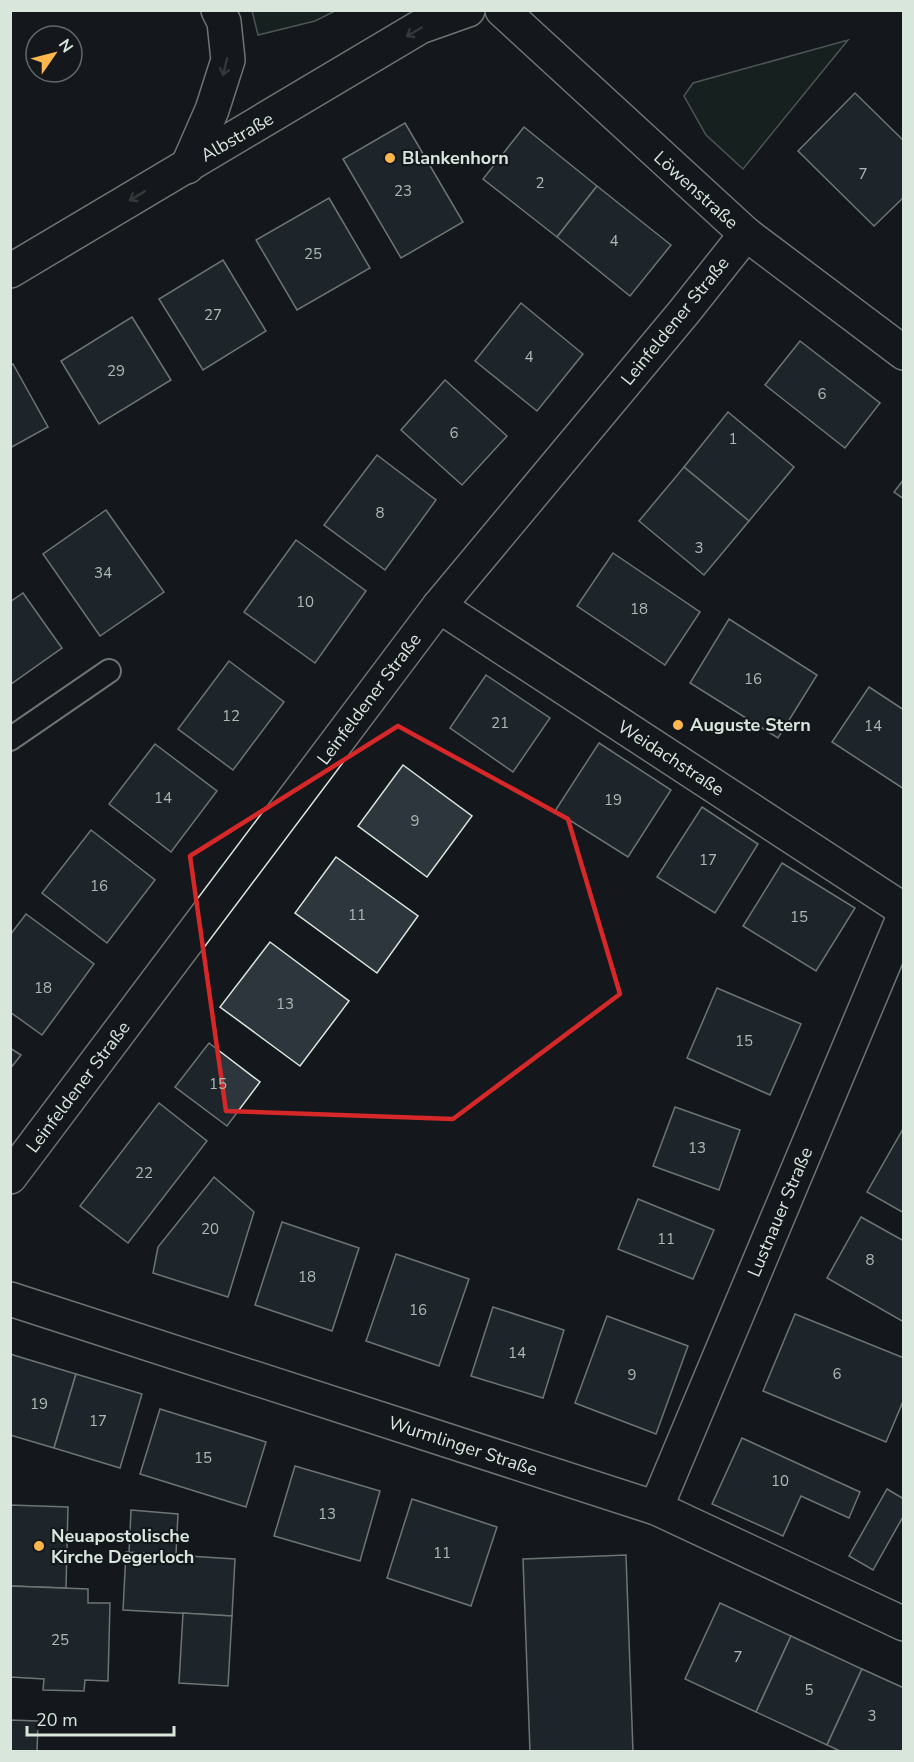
<svg xmlns="http://www.w3.org/2000/svg" width="914" height="1762" font-family="'Nunito Sans',sans-serif">
  <style>
    .green { fill: #1a2d24; stroke: #939e99; stroke-width: 1.5 }
    .building { fill: #2c363c; stroke: #d8e6dc; stroke-width: 1.5 }
    .lines { fill: none; stroke-linecap: round; stroke-linejoin: round }
    .service-casing { stroke: #d8e6dc; stroke-width: 26 }
    .minor-casing { stroke: #d8e6dc; stroke-width: 36 }
    .tertiary-casing { stroke: #d8e6dc; stroke-width: 36 }
    .service { stroke: #14181c; stroke-width: 22 }
    .minor { stroke: #14181c; stroke-width: 33 }
    .tertiary { stroke: #14181c; stroke-width: 33 }
    .oneway { stroke: #59605f }
    .marked { fill: none; stroke: #d62828; stroke-width: 4.5; stroke-linejoin: round }
    .poi-dot { fill: #ffb74d; stroke: #14181c; stroke-width: 2 }
    .labels { text-anchor: middle; dominant-baseline: central; stroke-width: 4.5; stroke-linejoin: round; paint-order: stroke }
    .number-label { font-size: 15px; fill: #adbab4 }
    .street-label { font-size: 18px; fill: #d8e6dc; stroke: #14181c }
    .poi-label { font-size: 18px; font-weight: bold; fill: #d8e6dc; stroke: #14181c; text-anchor: start }
  </style>
  <rect width="100%" height="100%" fill="#14181c"/>
  <g class="green">
    <path d="M252 11V10L335 11 315 21 258 35Z"/>
    <path d="M848 40 743 169 706 135 684 96 693 83Z"/>
  </g>
  <g class="building">
    <path d="M855 93 904 141V197L874 226 798 151Z"/>
    <path d="M405 123 463 222 401 258 343 159Z"/>
    <path d="M524 127 597 186 557 237 483 179Z"/>
    <path d="M597 186 671 245 630 296 557 237Z"/>
    <path d="M329 198 370 268 297 310 256 240Z"/>
    <path d="M223 260 266 331 203 370 159 299Z"/>
    <path d="M521 303 583 354 537 411 475 361Z"/>
    <path d="M132 317 171 380 99 424 61 361Z"/>
    <path d="M800 341 880 403 845 448 765 385Z"/>
    <path d="M13 364 48 427 10 448V366Z"/>
    <path d="M445 380 507 436 462 485 401 430Z"/>
    <path d="M728 412 794 467 749 521 684 467Z"/>
    <path d="M377 455 436 500 385 570 324 525Z"/>
    <path d="M684 467 749 521 704 575 639 521Z"/>
    <path d="M904 479V499L894 492Z"/>
    <path d="M106 510 164 592 100 636 43 554Z"/>
    <path d="M296 540 366 591 315 663 244 612Z"/>
    <path d="M613 553 700 612 665 665 577 606Z"/>
    <path d="M23 593 62 648 11 684 10 602Z"/>
    <path d="M729 619 817 675 778 738 690 683Z"/>
    <path d="M229 661 284 702 233 770 178 729Z"/>
    <path d="M486 675 550 718 513 772 450 728Z"/>
    <path d="M869 687 904 710V789L832 742Z"/>
    <path d="M599 743 671 790 628 857 555 811Z"/>
    <path d="M155 744 217 791 171 852 109 804Z"/>
    <path d="M403 765 472 816 427 877 358 826Z"/>
    <path d="M702 807 758 844 715 913 657 877Z"/>
    <path d="M91 830 155 880 107 943 42 893Z"/>
    <path d="M336 857 418 916 377 973 295 913Z"/>
    <path d="M782 863 855 908 816 971 743 926Z"/>
    <path d="M26 914 94 964 42 1035 10 1012V935Z"/>
    <path d="M270 942 349 1001 300 1066 220 1007Z"/>
    <path d="M717 988 801 1024 770 1095 687 1058Z"/>
    <path d="M209 1043 260 1082 227 1126 175 1087Z"/>
    <path d="M10 1048 21 1055 10 1069Z"/>
    <path d="M159 1103 207 1141 128 1243 80 1206Z"/>
    <path d="M675 1107 740 1130 719 1190 653 1166Z"/>
    <path d="M903 1129H904V1213L867 1192Z"/>
    <path d="M214 1177 254 1212 228 1297 153 1273 158 1247Z"/>
    <path d="M638 1199 714 1230 693 1279 618 1249Z"/>
    <path d="M861 1217 904 1241V1317L902 1321 827 1278Z"/>
    <path d="M282 1222 359 1248 332 1331 255 1305Z"/>
    <path d="M396 1254 469 1279 439 1366 366 1341Z"/>
    <path d="M493 1307 564 1330 543 1398 471 1376Z"/>
    <path d="M795 1314 904 1358V1399L886 1442 763 1391Z"/>
    <path d="M607 1316 688 1346 656 1434 575 1403Z"/>
    <path d="M10 1354 76 1374 54 1448 10 1435Z"/>
    <path d="M76 1374 142 1394 120 1468 54 1448Z"/>
    <path d="M160 1409 266 1442 246 1507 140 1474Z"/>
    <path d="M742 1438 860 1492 849 1518 801 1496 783 1536 712 1504Z"/>
    <path d="M295 1466 380 1491 360 1561 274 1536Z"/>
    <path d="M887 1489 904 1499V1515L873 1570 849 1556Z"/>
    <path d="M412 1499 497 1527 471 1606 387 1578Z"/>
    <path d="M10 1505 68 1507 66 1588 10 1586Z"/>
    <path d="M131 1510 178 1514 176 1555 129 1553Z"/>
    <path d="M126 1552 235 1559 232 1616 123 1610Z"/>
    <path d="M626 1555 633 1752H530L523 1559Z"/>
    <path d="M10 1586 88 1589V1603H110L108 1681 85 1680 84 1691 43 1690 44 1679 10 1677Z"/>
    <path d="M720 1603 791 1636 756 1712 685 1679Z"/>
    <path d="M183 1613 232 1616 228 1686 179 1683Z"/>
    <path d="M791 1636 862 1669 827 1745 756 1712Z"/>
    <path d="M862 1669 904 1688V1752H842L827 1745Z"/>
    <path d="M10 1720 38 1721 37 1752H10Z"/>
  </g>
  <g class="lines">
    <g class="service-casing">
      <path id="service" d="M10 739 109 671"/>
    </g>
    <g class="minor-casing">
      <g id="minor">
        <path d="M502 10 746 234 904 353"/>
        <path d="M187 167 212 110 228 60 224 22 218 10"/>
        <path d="M439 606 904 910"/>
        <path d="M10 1177 439 606 684 312 746 234"/>
        <path d="M10 1299 656 1508 904 1624"/>
        <path d="M656 1508 904 916"/>
      </g>
    </g>
    <g class="tertiary-casing">
      <path id="tertiary" d="M10 271 420 27 468 10"/>
    </g>
    <use href="#service" class="service"/>
    <use href="#minor" class="minor"/>
    <use href="#tertiary" class="tertiary"/>
  </g>
  <defs><path id="oneway-shaft" d="M-6 0H5M1.5-3L5.5 0L1.5 3" fill="none" stroke-width="1.6" stroke-linecap="round" stroke-linejoin="round" transform="scale(1.5)"/></defs>
  <g class="oneway">
    <use href="#oneway-shaft" transform="translate(414 32) rotate(150)"/>
    <use href="#oneway-shaft" transform="translate(225 67) rotate(104)"/>
    <use href="#oneway-shaft" transform="translate(137 196) rotate(149)"/>
  </g>
  <path d="M0 0H914V1762H0ZM398 726 568 819 620 994 453 1119 226 1111 190 856Z" fill="#14181c" fill-opacity=".55" fill-rule="evenodd"/>
  <path class="marked" d="M398 726 568 819 620 994 453 1119 226 1111 190 856Z"/>
  <g class="poi-dot">
    <circle cx="390" cy="158" r="6"/>
    <circle cx="678" cy="725" r="6"/>
    <circle cx="39" cy="1546" r="6"/>
  </g>
  <g class="labels">
    <g class="number-label">
      <text x="863" y="174">7</text>
      <text x="540" y="183">2</text>
      <text x="403" y="191">23</text>
      <text x="614" y="241">4</text>
      <text x="313" y="254">25</text>
      <text x="213" y="315">27</text>
      <text x="529" y="357">4</text>
      <text x="116" y="371">29</text>
      <text x="822" y="394">6</text>
      <text x="454" y="433">6</text>
      <text x="733" y="439">1</text>
      <text x="380" y="513">8</text>
      <text x="699" y="548">3</text>
      <text x="103" y="573">34</text>
      <text x="305" y="602">10</text>
      <text x="639" y="609">18</text>
      <text x="753" y="679">16</text>
      <text x="231" y="716">12</text>
      <text x="500" y="723">21</text>
      <text x="873" y="726">14</text>
      <text x="163" y="798">14</text>
      <text x="613" y="800">19</text>
      <text x="415" y="821">9</text>
      <text x="708" y="860">17</text>
      <text x="99" y="886">16</text>
      <text x="357" y="915">11</text>
      <text x="799" y="917">15</text>
      <text x="43" y="988">18</text>
      <text x="285" y="1004">13</text>
      <text x="744" y="1041">15</text>
      <text x="218" y="1084">15</text>
      <text x="697" y="1148">13</text>
      <text x="144" y="1173">22</text>
      <text x="210" y="1229">20</text>
      <text x="666" y="1239">11</text>
      <text x="870" y="1260">8</text>
      <text x="307" y="1277">18</text>
      <text x="418" y="1310">16</text>
      <text x="517" y="1353">14</text>
      <text x="837" y="1374">6</text>
      <text x="632" y="1375">9</text>
      <text x="39" y="1404">19</text>
      <text x="98" y="1421">17</text>
      <text x="203" y="1458">15</text>
      <text x="780" y="1481">10</text>
      <text x="327" y="1514">13</text>
      <text x="442" y="1553">11</text>
      <text x="60" y="1640">25</text>
      <text x="738" y="1657">7</text>
      <text x="809" y="1690">5</text>
      <text x="872" y="1716">3</text>
    </g>
    <g class="street-label">
      <text transform="translate(237 137) rotate(-30)">Albstraße</text>
      <text transform="translate(696 190) rotate(42)">Löwenstraße</text>
      <text transform="translate(675 321) rotate(-51)">Leinfeldener Straße</text>
      <text transform="translate(369 699) rotate(-53)">Leinfeldener Straße</text>
      <text transform="translate(671 758) rotate(33)">Weidachstraße</text>
      <text transform="translate(78 1087) rotate(-53)">Leinfeldener Straße</text>
      <text transform="translate(780 1212) rotate(-67)">Lustnauer Straße</text>
      <text transform="translate(463 1446) rotate(18)">Wurmlinger Straße</text>
    </g>
    <g class="poi-label">
      <text x="402" y="158">Blankenhorn</text>
      <text x="690" y="725">Auguste Stern</text>
      <text x="51" y="1536">Neuapostolische<tspan x="51" dy="21">Kirche Degerloch</tspan></text>
    </g>
  </g>
  <rect width="914" height="1762" fill="none" stroke="#d8e6dc" stroke-width="24"/>
  <g transform="translate(54 54) rotate(55)"><circle r="28" fill="#14181c" stroke="#626a69" stroke-width="1.5"/>
  <path d="M0-4.5L10 22L0 15L-10 22Z" fill="#ffb74d"/>
  <text y="-9" font-size="16" font-weight="bold" text-anchor="middle" fill="#d8e6dc">N</text>
  </g>
  <path d="M27 1726v9h147v-9" fill="none" stroke="#d8e6dc" stroke-width="3"/>
  <text x="36" y="1726" font-size="18" fill="#d8e6dc" stroke="#14181c" stroke-width="4.5" paint-order="stroke">20 m</text>
</svg>
